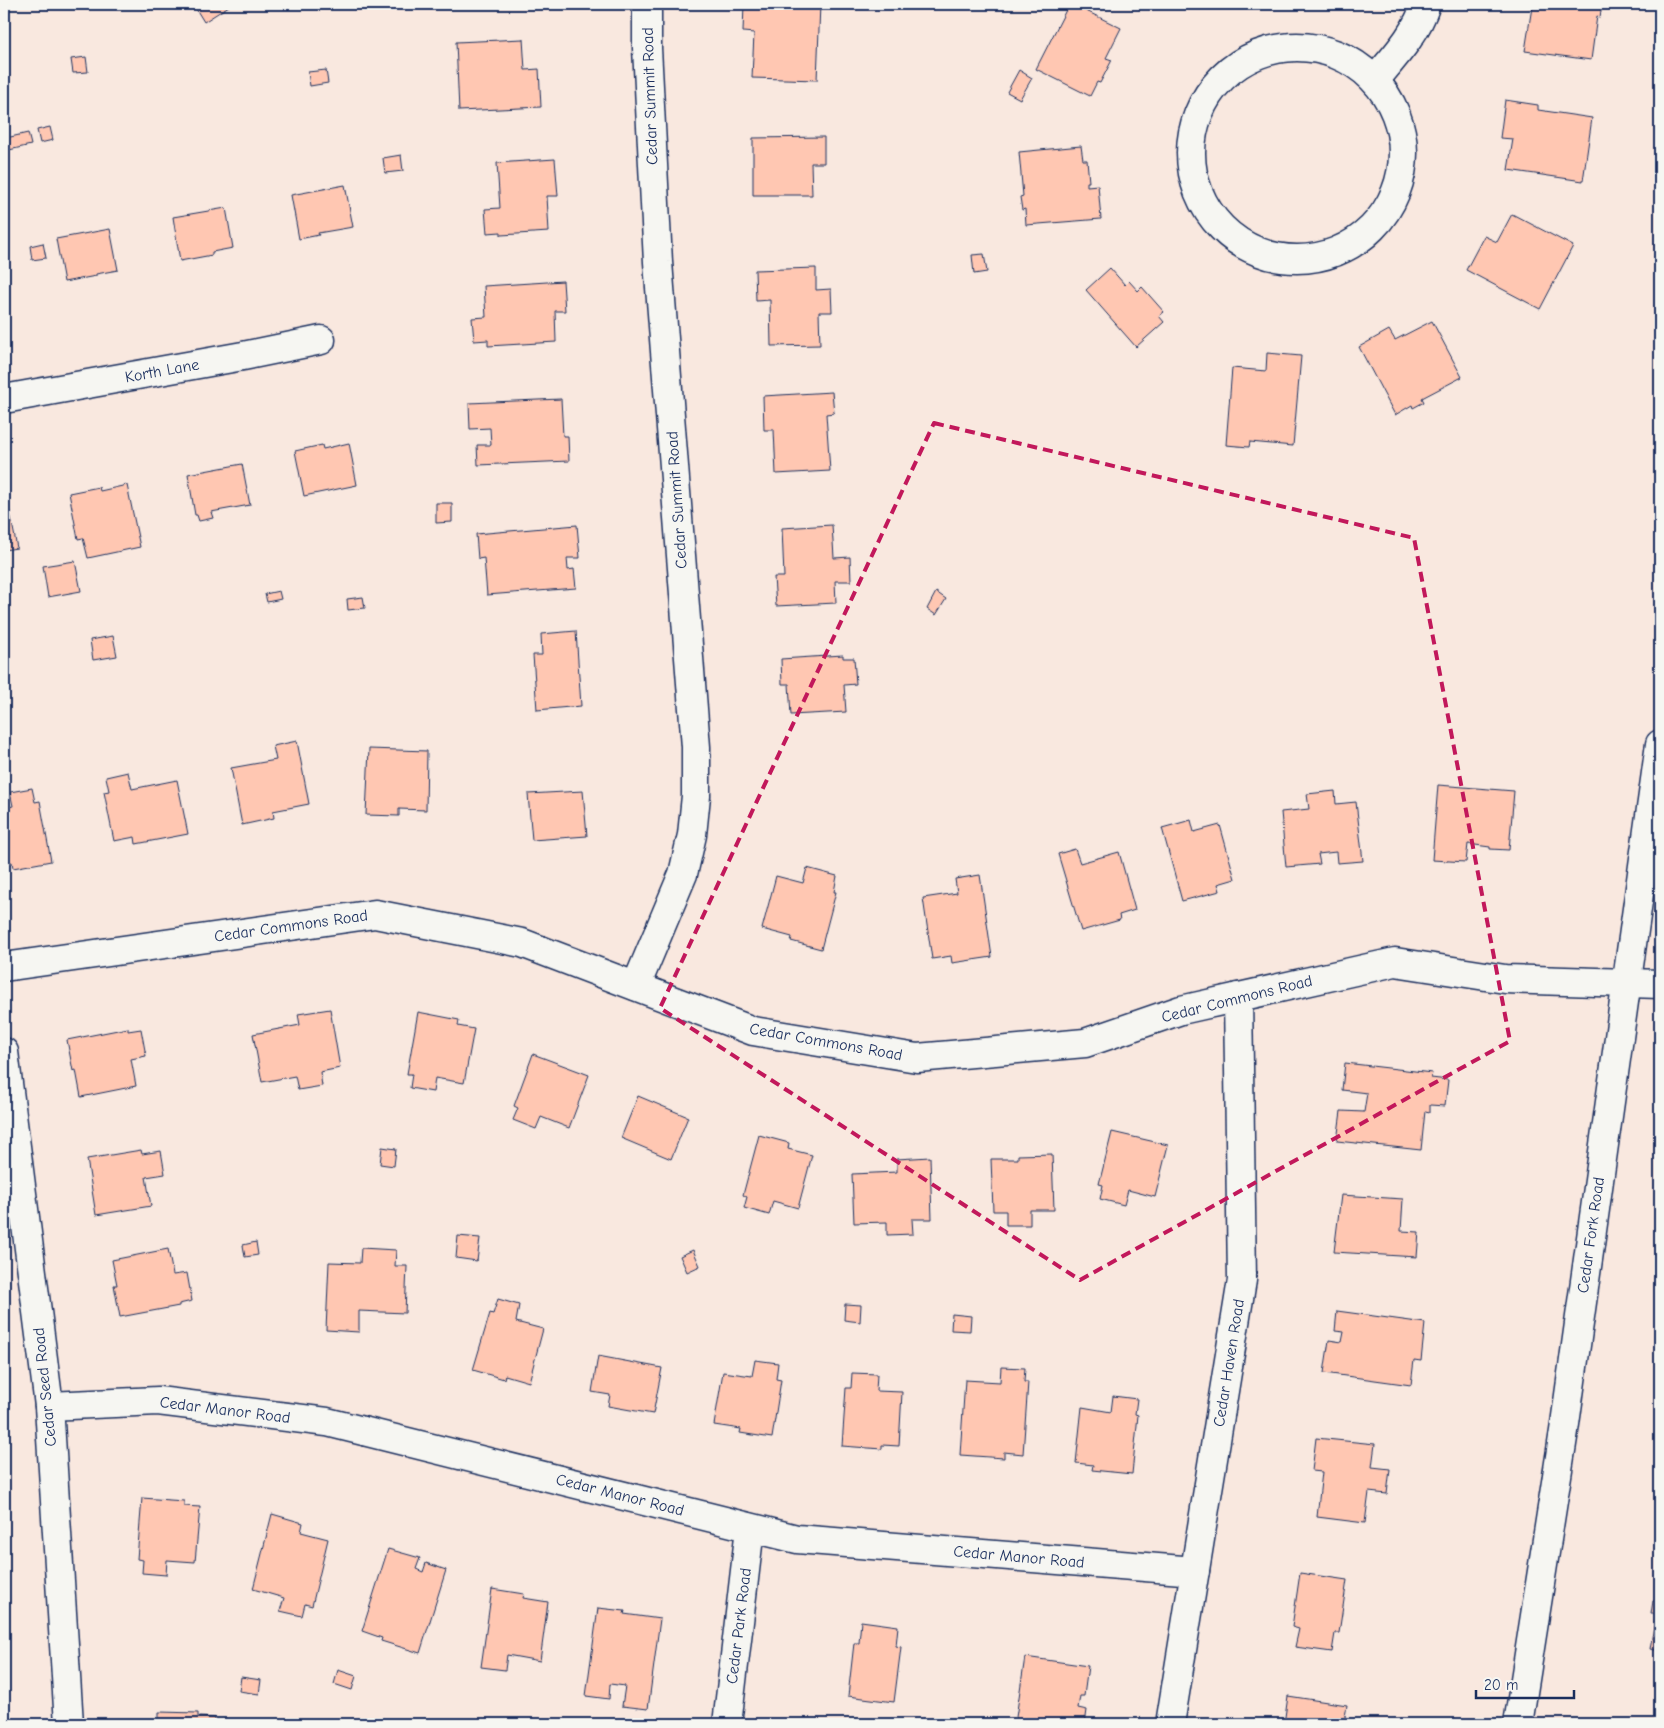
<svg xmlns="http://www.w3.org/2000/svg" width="1664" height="1728" font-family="'Comic Neue',sans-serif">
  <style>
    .building { fill: #ffc7b2; stroke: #1b2f5e }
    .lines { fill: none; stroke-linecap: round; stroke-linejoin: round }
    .minor-casing { stroke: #1b2f5e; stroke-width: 31 }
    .tertiary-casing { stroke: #1b2f5e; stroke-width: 31 }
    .minor { stroke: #f6f6f2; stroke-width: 28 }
    .tertiary { stroke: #f6f6f2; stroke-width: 28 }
    .marked { fill: none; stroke: #c2185b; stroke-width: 4; stroke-dasharray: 10 6; stroke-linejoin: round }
    .labels { text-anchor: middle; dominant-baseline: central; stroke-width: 4; stroke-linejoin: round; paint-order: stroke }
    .street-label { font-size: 16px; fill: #1b2f5e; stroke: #f6f6f2 }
  </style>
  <rect width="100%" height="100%" fill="#f9e8df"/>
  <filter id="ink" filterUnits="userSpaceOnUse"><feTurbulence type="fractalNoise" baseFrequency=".02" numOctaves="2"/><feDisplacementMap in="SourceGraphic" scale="10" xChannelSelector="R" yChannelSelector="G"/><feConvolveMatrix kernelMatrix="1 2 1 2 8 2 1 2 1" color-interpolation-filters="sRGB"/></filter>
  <g filter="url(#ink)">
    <g class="building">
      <path d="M193 4H232L204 22Z"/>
      <path d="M744 4H820L817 80 752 78 754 33 743 32Z"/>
      <path d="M1069 4H1072L1121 28 1106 58 1112 60 1100 83 1097 82 1090 96 1036 69Z"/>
      <path d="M1522 4H1602L1600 17 1597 16 1591 60 1525 51 1532 7 1522 6Z"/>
      <path d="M523 39 525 70 539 69 541 107 459 111 456 42Z"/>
      <path d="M86 57 88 72 73 73 71 59Z"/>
      <path d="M326 70 328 83 310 86 308 72Z"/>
      <path d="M1019 70 1032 78 1020 99 1007 92Z"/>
      <path d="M1505 100 1538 105V110L1592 118 1583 181 1508 170 1513 139 1500 138Z"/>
      <path d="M50 127 53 140 40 143 37 130Z"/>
      <path d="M28 133 31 145 9 150 6 138Z"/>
      <path d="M824 137V163H811L812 195H753V138Z"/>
      <path d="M1081 146 1083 160H1087L1089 182H1087V186L1098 185 1101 219 1026 225 1025 209 1022 210 1020 197 1023 196 1019 152Z"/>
      <path d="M401 155 403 171 385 173 383 158Z"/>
      <path d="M555 159 558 196H547L549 232 501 235V232L487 233 485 209 500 208 497 163Z"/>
      <path d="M345 185 353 227 318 233 319 235 299 239 291 195Z"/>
      <path d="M226 208 233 248 212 252V255L180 261 173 217Z"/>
      <path d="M1512 214 1573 246 1540 309 1466 270 1484 236 1497 242Z"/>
      <path d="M110 229 118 270 96 274V276L64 282 56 239Z"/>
      <path d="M43 243 46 258 32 260 30 246Z"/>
      <path d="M984 254 987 272 974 274 972 255Z"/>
      <path d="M816 268V290L831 289 832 312H819L820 345 771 346 770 300 756 301 755 270Z"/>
      <path d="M1110 268 1125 285 1129 281 1138 291 1142 287 1164 312 1159 316 1164 322 1136 347 1086 290Z"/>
      <path d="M563 281 565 311H555L556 342 488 346V340L474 341 472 318 486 317 484 286Z"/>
      <path d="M1432 321 1462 377 1422 398 1424 402 1413 408 1412 405 1395 415 1359 347 1389 330 1395 340Z"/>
      <path d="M1267 353 1301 356 1293 446 1250 442 1249 447 1226 445 1232 368 1266 371Z"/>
      <path d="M832 392 834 413 826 414 830 471 776 474 774 430H764L763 396Z"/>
      <path d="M561 399 563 436H568L569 461 478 465 477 445H491L490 428 470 429 469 403Z"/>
      <path d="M349 443 357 485 304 496 295 451 322 445 323 449Z"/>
      <path d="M242 464 250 505 211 512 213 518 199 521 197 515H195L188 474Z"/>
      <path d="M127 485 140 547 88 558 83 538 78 539 69 493 99 487 100 491Z"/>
      <path d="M436 503H452V522L436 523Z"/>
      <path d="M9 508 17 548 4 550V509Z"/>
      <path d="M577 525 580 558H567L568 570 574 569 576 588 487 595 484 558 478 559 476 534Z"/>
      <path d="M832 525 834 558 850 557 851 581H835L836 603 776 606 774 577H784L782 528Z"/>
      <path d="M75 561 81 591 48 597 43 566Z"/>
      <path d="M279 591 281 599 267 602 265 594Z"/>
      <path d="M936 592 946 599 936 615 927 609Z"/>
      <path d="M363 597 365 608 348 610 347 599Z"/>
      <path d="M576 631 581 706 537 710 533 655H542L541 634Z"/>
      <path d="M113 636 117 656 93 660 90 640Z"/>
      <path d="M843 655V658H854L856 684 844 685 846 712 791 715 789 684H782L781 659Z"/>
      <path d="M297 741 309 804 273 811 274 818 242 825 231 768 276 760 273 746Z"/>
      <path d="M369 749 427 751 426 810 399 809V816L366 815Z"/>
      <path d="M128 772 132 789 177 780 188 834 136 844 135 837 114 841 104 792 109 791 106 777Z"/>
      <path d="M1438 785 1514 791 1509 850 1490 849V847L1468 844 1466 862 1432 860Z"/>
      <path d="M32 788 35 802 40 801 51 861 13 868 12 862 4 864V808L13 806 10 792Z"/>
      <path d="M583 791 587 836 532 840 528 794Z"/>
      <path d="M1335 791 1336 804 1356 802 1363 861 1337 863 1336 852 1318 854 1320 864 1286 867 1281 812 1309 809 1307 794Z"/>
      <path d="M1191 820 1194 832 1220 825 1235 879 1218 884 1220 891 1182 901 1162 828Z"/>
      <path d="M1075 849 1080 863 1119 852 1135 910 1119 915 1120 920 1081 931 1058 854Z"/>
      <path d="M807 868 837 876 834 892H836L821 949 791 941 792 937 762 929 776 876 803 883Z"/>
      <path d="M980 875 992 957 952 963 951 956 932 959 923 898 957 893 955 879Z"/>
      <path d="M330 1009 340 1068 320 1072 322 1086 298 1090 295 1076 262 1082 253 1034 300 1025 298 1014Z"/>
      <path d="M418 1012 459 1020 458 1026 474 1029 464 1083 435 1078 433 1092 410 1088 412 1074H407Z"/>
      <path d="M128 1028V1031L141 1029 146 1056 131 1059 136 1086 81 1097 76 1070 73 1071 67 1040Z"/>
      <path d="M533 1054 589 1075 569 1128 541 1117 536 1129 513 1120 518 1108 514 1106Z"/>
      <path d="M1345 1063 1432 1073 1431 1078 1448 1080 1445 1106 1430 1105V1112L1425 1111 1421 1150 1337 1141 1341 1111 1364 1112 1367 1093 1342 1090Z"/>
      <path d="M638 1096 688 1117 671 1159 621 1138Z"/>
      <path d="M1112 1132 1168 1145 1155 1197 1128 1190 1124 1205 1100 1199 1103 1185 1099 1184Z"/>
      <path d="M759 1135 789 1143 788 1149 812 1155 798 1208 773 1201 769 1215 744 1208 747 1197 743 1195Z"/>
      <path d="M382 1147 396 1149 394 1166 380 1164Z"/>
      <path d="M141 1150 142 1154 161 1151 165 1174 146 1177 151 1206 96 1215 87 1159Z"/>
      <path d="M1052 1154 1054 1210H1030V1225H1006V1211H993L991 1159H1018V1155Z"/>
      <path d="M930 1157 932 1219H912L913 1234 887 1235V1222L854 1223 852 1174 897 1172V1159Z"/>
      <path d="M1341 1195 1403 1199 1401 1231 1419 1232 1417 1257 1334 1252Z"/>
      <path d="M458 1236 480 1238 477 1261 456 1258Z"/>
      <path d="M256 1242 258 1255 245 1257 243 1245Z"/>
      <path d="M361 1248 396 1250 395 1266H407L405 1313 359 1311V1332L326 1330 329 1262 360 1263Z"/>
      <path d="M168 1249 173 1275 187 1273 192 1301 179 1304V1306L120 1317 114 1285H117L112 1260Z"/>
      <path d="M693 1250 700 1266 687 1272 680 1256Z"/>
      <path d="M498 1299 519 1305 516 1322 543 1329 529 1382 505 1375 504 1379 473 1370 490 1313 493 1314Z"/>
      <path d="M845 1304 861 1305 860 1322 844 1320Z"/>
      <path d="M1337 1311 1425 1323 1421 1361 1414 1360 1411 1385 1324 1373 1329 1340 1342 1342 1344 1332 1335 1331Z"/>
      <path d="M952 1314 971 1316 970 1331 951 1330Z"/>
      <path d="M598 1356 662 1368 653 1414 608 1406 610 1395 592 1392Z"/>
      <path d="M755 1360 778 1363 776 1379 781 1380 772 1438 740 1433 741 1429 714 1425 723 1372 752 1376Z"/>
      <path d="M1001 1367 1025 1368 1024 1382H1028L1023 1454 1004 1452V1458L960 1455 965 1380 1000 1382Z"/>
      <path d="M852 1373 877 1374 876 1391 902 1392 899 1446 882 1445V1449L842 1446 846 1388H851Z"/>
      <path d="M1113 1396 1137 1399 1135 1414 1138 1415 1132 1474 1092 1470 1093 1465 1076 1463 1082 1407 1111 1412Z"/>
      <path d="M1316 1438 1375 1444 1372 1467 1390 1469 1387 1494 1369 1492 1365 1523 1317 1517 1322 1472 1312 1471Z"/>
      <path d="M142 1498 184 1501V1506L200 1507 195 1562 167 1560 166 1575 142 1573 143 1560 137 1559Z"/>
      <path d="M272 1514 303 1523 301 1532 328 1539 312 1606 305 1604 302 1616 280 1611 284 1598 253 1589Z"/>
      <path d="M388 1549 420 1558 416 1569 423 1572 426 1563 446 1570 420 1653 381 1641 382 1638 362 1631Z"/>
      <path d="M1300 1573 1347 1580 1339 1633H1335L1332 1652 1295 1647 1299 1629 1292 1627Z"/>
      <path d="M492 1589 524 1594 523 1598 548 1602 540 1661 507 1655 505 1670 481 1667Z"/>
      <path d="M1658 1595H1660V1651L1650 1649 1656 1614H1651L1653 1601H1657Z"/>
      <path d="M598 1608 625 1611 624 1614 660 1619 648 1709 622 1706 625 1686 610 1684 609 1699 586 1696Z"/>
      <path d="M861 1621 898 1626 896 1646 901 1647 894 1702 848 1696 854 1643H859Z"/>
      <path d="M1025 1657 1088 1666 1084 1696H1080L1078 1708 1087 1710 1085 1724 1077 1723 1076 1724H1015Z"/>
      <path d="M338 1670 356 1676 352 1690 334 1684Z"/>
      <path d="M241 1677 261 1680 259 1694 239 1691Z"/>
      <path d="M1288 1696 1347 1705 1344 1723 1350 1724H1284Z"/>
      <path d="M159 1712 198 1713V1717L215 1718V1721L237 1722V1724H159Z"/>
    </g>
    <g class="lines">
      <g class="minor-casing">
        <g id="minor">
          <circle cx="1297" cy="153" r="106"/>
          <path d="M1375 80C1395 56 1416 34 1426 4"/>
          <path d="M4 399 243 356 321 340"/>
          <path d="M4 967 375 914 522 943 753 1031 917 1058 1085 1043 1181 1010 1395 962 1505 979 1660 984"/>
          <path d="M636 986 683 874 692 835 696 796V747L658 262 647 48V4"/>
          <path d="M4 1052 49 1406 69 1724"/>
          <path d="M49 1406 158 1401 327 1422 797 1539 1195 1571"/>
          <path d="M727 1724 750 1528"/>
          <path d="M1170 1724 1242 1280 1238 997"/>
        </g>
      </g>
      <g class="tertiary-casing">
        <path id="tertiary" d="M1518 1724 1564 1431 1660 744"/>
      </g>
      <use href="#minor" class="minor"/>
      <use href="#tertiary" class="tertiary"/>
    </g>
  </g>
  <path class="marked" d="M934 423 1414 538 1510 1041 1080 1280 660 1008Z"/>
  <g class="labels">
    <g class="street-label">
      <text transform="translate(650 96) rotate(-92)">Cedar Summit Road</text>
      <text transform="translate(162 371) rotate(-10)">Korth Lane</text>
      <text transform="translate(677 500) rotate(-94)">Cedar Summit Road</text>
      <text transform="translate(291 926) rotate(-8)">Cedar Commons Road</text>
      <text transform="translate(1237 999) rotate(-14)">Cedar Commons Road</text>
      <text transform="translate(826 1042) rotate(10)">Cedar Commons Road</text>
      <text transform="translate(1591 1235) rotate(-82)">Cedar Fork Road</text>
      <text transform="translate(1229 1363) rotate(-81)">Cedar Haven Road</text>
      <text transform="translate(45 1387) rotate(-96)">Cedar Seed Road</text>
      <text transform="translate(225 1410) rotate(7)">Cedar Manor Road</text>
      <text transform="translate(620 1495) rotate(14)">Cedar Manor Road</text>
      <text transform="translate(1019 1557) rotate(5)">Cedar Manor Road</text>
      <text transform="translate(739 1626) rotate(-83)">Cedar Park Road</text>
    </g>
  </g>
  <rect width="1664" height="1728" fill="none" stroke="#f6f6f2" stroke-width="20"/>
  <rect x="10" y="10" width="1644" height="1708" fill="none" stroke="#1b2f5e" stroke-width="2" filter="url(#ink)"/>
  <path d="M1476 1690v8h98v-8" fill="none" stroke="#1b2f5e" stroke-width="2.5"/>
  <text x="1484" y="1690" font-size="15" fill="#1b2f5e" stroke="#f6f6f2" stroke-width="4" paint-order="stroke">20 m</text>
</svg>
